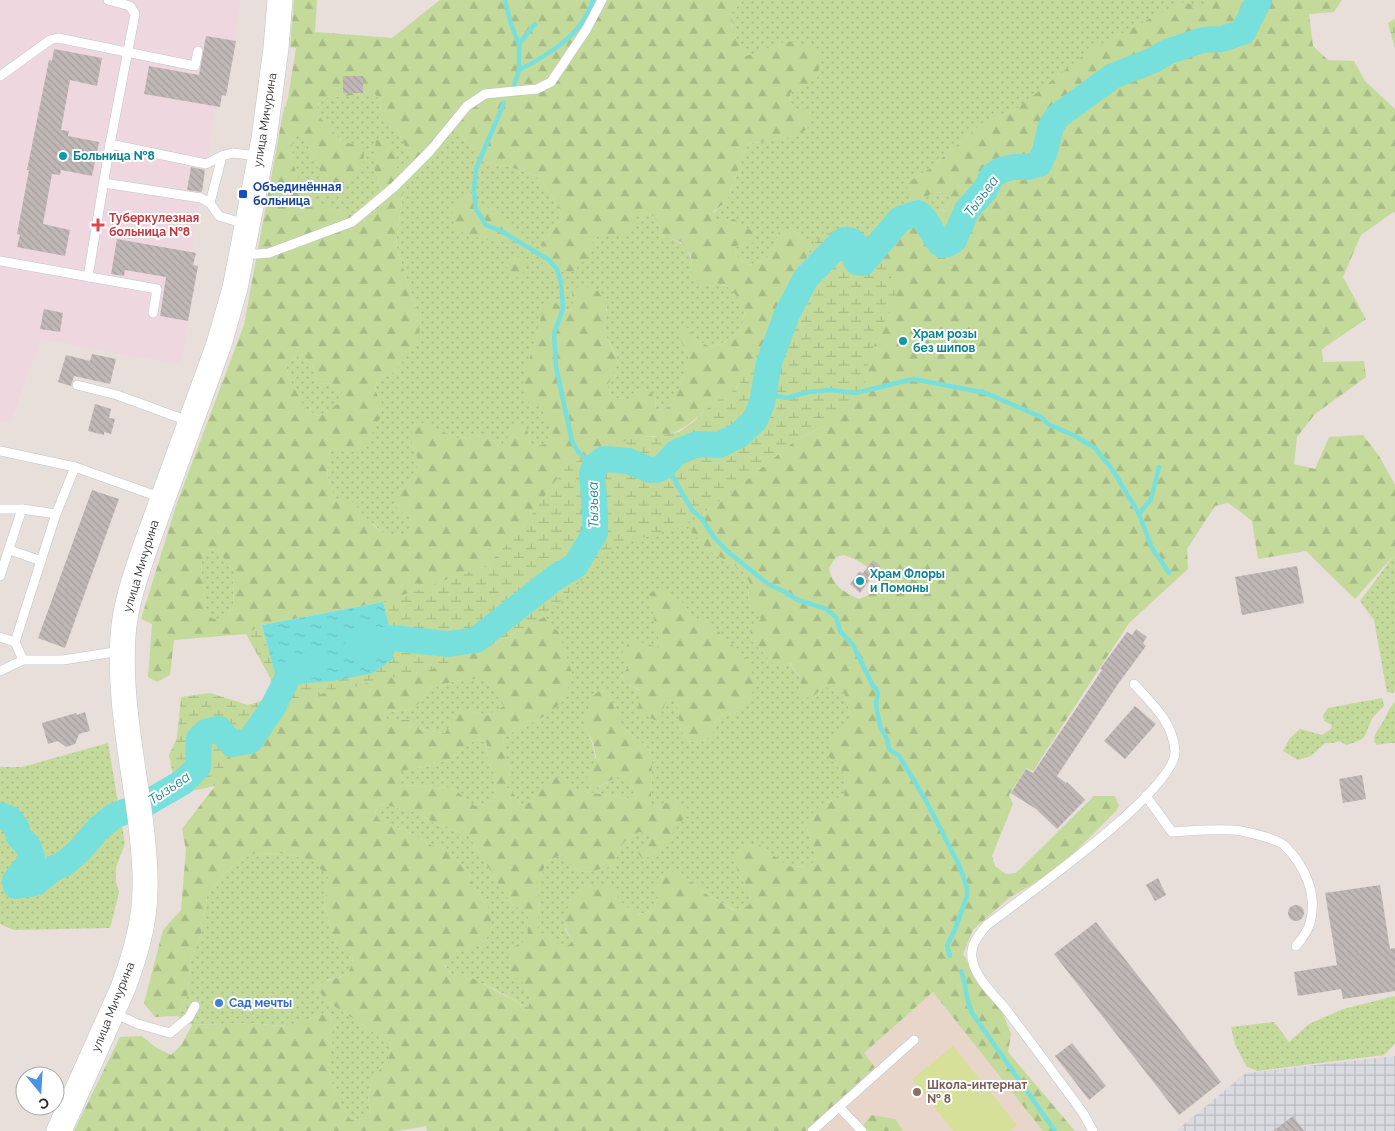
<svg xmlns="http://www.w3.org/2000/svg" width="1395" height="1131" font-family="Raleway,sans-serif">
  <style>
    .industrial { fill: url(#industrial-grid) }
    .education { fill: #e8d6cb }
    .medical { fill: #efd7df }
    .grass { fill: url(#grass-dots); fill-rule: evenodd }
    .forest { fill: url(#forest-firs); fill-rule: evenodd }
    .wetland { fill: url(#wetland-marsh) }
    .pitch { fill: #d7e098 }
    .water { fill: url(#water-ripples) }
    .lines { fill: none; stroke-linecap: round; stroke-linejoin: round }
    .stream { stroke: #77e0dd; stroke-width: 4.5 }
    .river { stroke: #77e0dd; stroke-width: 26 }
    .building { fill: url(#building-back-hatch) }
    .service-casing { stroke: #bec5cd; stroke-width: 10 }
    .secondary-casing { stroke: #bec5cd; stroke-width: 26 }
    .service { stroke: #fff; stroke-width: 9 }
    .secondary { stroke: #fff; stroke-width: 25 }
    .culture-dot { fill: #0f9aa8; stroke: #fff; stroke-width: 2 }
    .transit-dot { fill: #1a4fb4; stroke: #fff; stroke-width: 2 }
    .health-dot { fill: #e0444e; stroke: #fff; stroke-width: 2 }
    .shop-dot { fill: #3f7fe0; stroke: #fff; stroke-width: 2 }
    .education-dot { fill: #8d6e63; stroke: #fff; stroke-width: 2 }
    .labels { text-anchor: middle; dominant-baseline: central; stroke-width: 4; stroke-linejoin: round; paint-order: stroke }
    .street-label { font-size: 12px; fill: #272727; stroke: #fff }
    .culture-label { font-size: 12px; font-weight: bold; fill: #0d838f; stroke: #fff; text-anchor: start }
    .transit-label { font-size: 12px; font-weight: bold; fill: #164399; stroke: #fff; text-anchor: start }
    .health-label { font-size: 12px; font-weight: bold; fill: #be3a42; stroke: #fff; text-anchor: start }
    .shop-label { font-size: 12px; font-weight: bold; fill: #366cbe; stroke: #fff; text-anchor: start }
    .education-label { font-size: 12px; font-weight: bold; fill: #785e54; stroke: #fff; text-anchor: start }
    .water-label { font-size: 14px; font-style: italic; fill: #1b8287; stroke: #fff }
  </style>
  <defs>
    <pattern id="industrial-grid" width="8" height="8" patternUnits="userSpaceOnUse" patternTransform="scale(1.25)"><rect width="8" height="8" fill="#dadae1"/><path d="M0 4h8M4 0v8" fill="none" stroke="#bbbbc1"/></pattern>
    <pattern id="grass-dots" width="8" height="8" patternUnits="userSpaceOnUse" patternTransform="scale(1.25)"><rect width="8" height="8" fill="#c3da9b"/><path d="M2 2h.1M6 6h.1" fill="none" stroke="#a8bb86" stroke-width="1.8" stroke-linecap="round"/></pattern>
    <pattern id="forest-firs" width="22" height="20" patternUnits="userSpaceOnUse" patternTransform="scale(1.25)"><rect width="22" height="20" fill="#c3da9b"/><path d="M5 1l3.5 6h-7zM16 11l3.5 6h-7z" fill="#a8bb86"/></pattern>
    <pattern id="wetland-marsh" width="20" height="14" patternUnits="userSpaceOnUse" patternTransform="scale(1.25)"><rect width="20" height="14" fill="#c3da9b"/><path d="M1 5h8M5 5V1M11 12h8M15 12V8" fill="none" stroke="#a8bb86"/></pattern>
    <pattern id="water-ripples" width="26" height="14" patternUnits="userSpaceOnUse" patternTransform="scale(1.25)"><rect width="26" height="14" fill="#77e0dd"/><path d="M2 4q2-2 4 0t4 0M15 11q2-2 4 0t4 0" fill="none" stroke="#67c0be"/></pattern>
    <pattern id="building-back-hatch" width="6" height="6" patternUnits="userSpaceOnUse" patternTransform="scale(1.25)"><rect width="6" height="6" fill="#c0b8b7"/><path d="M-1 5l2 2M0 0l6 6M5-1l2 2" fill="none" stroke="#a59e9d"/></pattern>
  </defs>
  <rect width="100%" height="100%" fill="#e8deda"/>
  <path class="industrial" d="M1395 1056V1131H1176L1246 1073Z"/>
  <path class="education" d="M933 992 1043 1131H778L864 1053Z"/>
  <path class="medical" d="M0 0H240L236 41 226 96 222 95 220 107H216L191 252 195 253 193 265 198 266 180 365 41 339 10 423 0 421Z"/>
  <g class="grass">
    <path d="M743 0H1204V8L1015 110 984 122 929 169 907 183 935 192 948 193 951 201 943 210 913 219 877 257 812 246 791 228 778 233C773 256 771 259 749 265L736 256 735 247 744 243 717 222 713 213 726 202 748 144 795 136 797 110 791 103 790 93 802 88 787 41 746 57 733 33 732 12Z"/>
    <path d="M374 93 380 100 381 114 396 127 409 155 448 129H457L473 151 488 163 507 166 536 176 558 204 562 220 541 244 593 241 599 235H621L639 213 654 216 663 236C687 244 691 247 692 273L733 289 745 311 741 330 721 344 710 347 695 339 688 328 680 339 689 358 677 395 668 408 656 410 655 399 639 389 628 399 612 398 607 386 618 361 604 331 607 305 573 308 565 311 554 301 540 405 551 429 546 444 531 447 527 428 500 447 487 436 457 438 423 423 412 446 420 463 408 483 396 499 398 510 410 517 414 530 401 536 385 535 372 523 335 499 327 475 331 448 349 453 379 398 375 390 377 380 396 371 420 323 396 244 403 192 373 165 381 189 379 208 370 215C360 214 349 214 339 211 303 203 288 170 293 136H303L322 175 341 141 319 116 317 106 326 98Z"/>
    <path d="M300 354 312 365 317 384 330 383 342 391 343 401 320 416 305 410 290 380 286 365Z"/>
    <path d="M687 524 708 550 742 570 750 583 748 597 762 619 750 630 752 641 776 666 789 663 801 679 799 691 812 698 824 686 844 693 852 718 829 757 845 775 844 796 827 802 806 824 816 859 810 867 787 866 760 845 738 873 751 894 749 905 735 910 709 896 679 872 658 898 654 910 637 915 624 905 607 885 565 929 573 942 564 949 537 933 540 880 546 862 561 855C581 878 585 873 612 866L623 843 639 832 657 834 639 853 643 860 661 848 651 806 652 758 647 747 622 727 608 692 599 691 585 727C597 751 596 762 596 788L622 775 630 780 636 799 571 790 551 780 528 803 521 805 514 794 506 787 511 769 506 758 503 737 547 715 544 617 196 789 177 794 169 755 212 743 397 613 383 602 486 566ZM649 594 681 601 693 617 712 625 739 711 716 720 712 735 699 743 687 741 680 728 676 694C663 698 640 692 629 685 626 683 624 679 621 676L630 666 661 648Z"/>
    <path d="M217 549 234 571 233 610 222 622 207 617 201 564 206 550Z"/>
    <path d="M1395 554V691L1393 693 1387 692 1374 620 1360 601Z"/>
    <path d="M466 679H485L505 706 486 716 468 710 446 733 420 730 387 720V712C414 710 416 712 429 687Z"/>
    <path d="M1382 698 1384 706C1380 711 1373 715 1371 721 1363 739 1368 738 1347 745L1339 741 1334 743H1325L1311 756 1298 760 1283 751 1290 738 1300 729 1322 735 1331 729 1332 725 1324 721 1323 715 1328 708Z"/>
    <path d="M1395 702V743H1388L1377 745 1374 742C1374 732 1380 728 1384 720 1388 712 1389 708 1395 702Z"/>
    <path d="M476 739 487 743 486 754 496 779 493 800 475 806 453 788 401 785 400 771 429 766 450 759Z"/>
    <path d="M108 743 125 844 116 867V882L119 892 110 928 14 930 0 924V767H22Z"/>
    <path d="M382 804 417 813 440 826 468 835 511 903 528 914 527 940 510 972 523 982 531 998 528 1008C503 994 481 979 452 975L444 964 449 956 484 942 488 907 472 882 468 871 447 850 431 845 408 832 379 820 375 811Z"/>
    <path d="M285 853 314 861 328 877 324 906 330 926 338 947 353 959 349 974 327 980 328 1002 392 1045 388 1060 372 1078 368 1097 371 1117 351 1120 340 1105 328 1067 335 1026 328 1012 289 1027 251 1023 192 1025 177 1016 188 994 190 962 202 931 207 896 227 871 250 854Z"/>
    <path d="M1395 996V1044L1384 1055 1257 1071 1246 1066 1235 1044 1231 1027 1274 1022 1289 1042 1309 1024 1343 1009Z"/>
  </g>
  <g class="forest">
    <path d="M294 0H317L315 32 392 38 440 0H743L732 12 733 33 746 56 787 41 809 45 820 58 818 77 802 88 790 93 791 103 797 110 808 108 813 115 807 129 795 136 748 144 726 202 713 212 717 222 734 219 755 233 753 243H744L735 247 736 256 749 265C771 259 773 256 778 233L791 228 812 246 839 234 877 256 878 250 899 226 913 219 943 210 951 201 948 193 935 192 919 200 908 194 907 183 929 169 984 122 1015 110 1089 51 1181 2 1204 7V0H1342L1334 12 1309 14 1313 46 1328 60 1354 61 1365 81 1395 109V212L1392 213 1361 235 1343 277 1366 319 1322 349 1323 362 1364 361 1366 377 1315 414 1297 437 1294 464 1315 469 1329 437 1363 435 1379 456 1395 485V554L1355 599 1306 551 1258 559 1252 521 1242 513 1228 503 1215 506 1187 549 1188 569 1129 623 1033 771 1026 768 1009 795 1013 804 992 856 995 866 1006 874 1016 873 1094 796H1115L1119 806 1116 811 1064 863 1042 879 1009 898 973 930 963 954 974 973 1003 1013 1011 1034 1008 1052 1075 1131H1043L933 992 864 1053 875 1067 806 1131H427L426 1126 397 1131H74L120 1037 142 1036 155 1047 171 1055 182 1044 192 1025 251 1023 288 1027 328 1012 335 1026 328 1067 340 1105 351 1120 371 1117 368 1097 372 1078 388 1060 392 1045 328 1002 314 985 348 974 353 959 338 947 330 926 324 906 328 877 313 861 285 853 250 854 227 871 207 896 202 931 190 962 188 994 177 1016 155 1017 144 1003 163 930 181 910 186 850 182 829 215 786 231 750 259 738 278 716 295 702 328 692 354 687 384 677 409 678 488 647 544 617 559 633 572 673 565 699 547 715 503 737 506 758 511 769 506 787 514 794 521 805 528 803 551 779 563 777 571 790 636 799 630 780 622 775 595 788 587 778 596 757 593 743 585 727 589 699 599 691 608 692 622 727 647 747 652 758 651 806 676 801 686 807 688 813 661 848 643 860 638 853 656 834 639 832 623 843 612 866C585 873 581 878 561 855L546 862 540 880 537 933H553L564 949 573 941C555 915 569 906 585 884H607L624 905 638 915 654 910 658 898 654 882 664 872H679L709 896 734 910 749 905 751 894 738 873 734 856 746 843 760 845 787 866 810 867 816 859 806 824C815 805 825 803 844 796L845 775 829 757V745L852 718 844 693 824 686 812 698 804 697 799 691 801 679 790 663 776 667 752 641 750 630 761 619 748 597 750 583 742 570 708 550 687 525 733 491 797 439 825 426 762 347C754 360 747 375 737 387 731 395 719 399 712 405 685 426 678 439 640 436L567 465 522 528 486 566 383 602 262 625 246 634 174 640 170 675 157 682 148 677 152 624 141 619 177 503 244 325 283 113 288 98 296 48 290 47ZM374 93 380 100 381 114 396 127 409 155 417 161 448 129H457L473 151 488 163 507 166 536 176 558 204 562 220 541 244V261L550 272H573L591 253 593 241 599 235H621L632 228 634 220 639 213 654 216 663 236 681 242 691 255 692 273 699 284C730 282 730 284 745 311L741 330 721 344 710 347 695 339 688 328 681 330 680 339 689 358 677 395 668 408 656 410 655 399 648 389H639L628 399 612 398 607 386 618 362 604 331 607 305 598 291 582 285 572 291 573 308 565 311 554 301 545 303 522 386 527 402 540 406 551 429 546 444 531 447 527 428 518 424 500 447 487 436 457 438 424 423 412 429V446L420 463 408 483 396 499 398 510 410 517 413 530C383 546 372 523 353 502L335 499 327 475 331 448 349 453 365 448 381 416 379 398 375 390 377 380 396 371 419 337 420 323 396 244 403 192 394 154 386 141 376 140 373 165 381 189 379 208 370 215C360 214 348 214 339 211 303 202 288 170 293 136H303L322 175 329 183 347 181 362 172 364 154 359 146 341 141 319 116 317 106 326 98ZM300 354 312 365 317 384 330 383 342 392V401L320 416 306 410 290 380 286 365ZM217 549 234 571 233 610 222 622 207 616 201 564 206 550ZM844 555C867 562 898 586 859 599 844 592 832 586 829 568L836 557ZM466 679H485L504 706 486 716 468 710 458 712 445 733 420 730 412 720H387V712C414 710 416 712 429 687ZM476 739 487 743 486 754 496 779 493 800 475 806 453 788 401 785V771L429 766 450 759ZM382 804 417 813 440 826 468 835 511 903 528 914 527 940 509 949 510 972 522 982 531 998 528 1008 470 977 452 975 444 965 450 956 484 943 493 928 488 907 472 882 468 871 447 850 431 845 408 832 379 820 375 811Z"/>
    <path d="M460 196H472L526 236 523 243C499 242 476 240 455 229L452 212Z"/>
    <path d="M514 256 524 259 526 268 519 278 509 274 506 263Z"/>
    <path d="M660 587 681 601 693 617 712 625 747 659 754 679 752 697 739 711 716 720 712 735 699 743 687 741 680 728 676 694 669 696 657 721 638 712 640 690 627 684 621 675 630 666 621 655 631 639 660 648 649 594Z"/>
    <path d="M871 1115 895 1119 903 1131H868L863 1126Z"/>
  </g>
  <g class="wetland">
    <path d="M1395 19V48L1388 23Z"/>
    <path d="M841 232 870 245 890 273 897 299 880 329 868 362 867 379 850 407 825 426 797 439 733 491 687 525 618 545 544 617 488 647 409 678 383 677 354 687 328 692 295 702 278 716 259 738 231 750 215 786 177 794 169 755 177 738 181 697 210 693 248 705 258 702 272 694 271 679 246 634 262 625 276 678 284 685 333 681 373 673 394 658 392 638 383 602 486 566 522 528 567 465 625 441 640 436 653 437 679 432 693 422 712 404 736 389 762 347 812 246 822 234Z"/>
  </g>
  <path class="pitch" d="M953 1046 1017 1125 1010 1131H953L912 1079Z"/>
  <path class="water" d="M383 602 392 638 394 658 373 673 333 681 284 685 276 678 262 625Z"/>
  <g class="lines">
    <g class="stream">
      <path d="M505 0 511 24 519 44V70L514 86"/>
      <path d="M519 44 535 24"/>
      <path d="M519 70C550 54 582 35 593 0"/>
      <path d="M504 103 476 169 474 190 476 209 486 225 501 231 549 260 557 269 561 282 563 309 554 334 556 367 572 441 579 453 595 466"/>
      <path d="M764 393 786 398 809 392 830 390 856 393 913 379 986 393 1041 417 1048 424 1075 436 1095 448 1112 469 1139 514 1152 548 1169 573"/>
      <path d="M670 459V471L675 481 692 510 702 519 714 537 727 551 768 584 785 592 798 600 826 609 836 617 840 631 853 645 873 686 876 688 878 694 876 702 877 711 880 726 887 739 889 749 899 756 925 799 960 867 967 888V896L956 927 947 946 950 956"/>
      <path d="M1139 514 1151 499 1159 467"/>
      <path d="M961 971C967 985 965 999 972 1013L1055 1131"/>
    </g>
    <g class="river">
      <path d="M357 647 392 638 448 644 476 640 556 577 575 566 595 533V512L592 473 595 466 604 459 628 461 650 470H656L663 467 677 452 698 444 719 445 739 435 755 420 762 403 769 363 787 314 806 278 839 244 844 240 852 241 855 244V258L857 262 863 263 900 219 918 213C931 222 932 238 942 245L948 244 954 240 967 210 985 190 992 176 1001 170 1013 167H1028L1039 164 1045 151 1051 126 1058 116 1113 76 1154 60 1167 52 1203 40 1222 39 1243 32 1259 0"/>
      <path d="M0 815 10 819 16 827 19 837 28 846 32 857 26 867 15 881 16 886 35 883 53 869 65 863 79 851 99 828 114 816 147 803 183 782 198 767 199 739 206 732 219 729 232 744 250 741 273 707 289 675 311 664"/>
    </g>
  </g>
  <g class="building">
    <path d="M206 36 236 41 226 96 222 95 220 107 144 94 149 66 199 75Z"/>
    <path d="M54 49 102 58 97 86 70 80 61 130 69 131 68 136 99 142 92 176 61 170 60 175 52 174 43 224 70 230 65 256 17 247 20 235 17 234 29 170H27L49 60 52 61Z"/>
    <rect x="343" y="76" width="20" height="17"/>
    <path d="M191 167 205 170 202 192 187 190Z"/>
    <path d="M117 239 196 253 193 265 198 266 188 321 160 316 166 277 125 270 124 276 111 274Z"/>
    <path d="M44 309 63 313 60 332 40 329Z"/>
    <path d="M92 354 116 359 110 384 74 376 71 386 58 382 66 355 90 361Z"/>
    <path d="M95 404 111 409 109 418 115 419 111 434 104 432V435L88 431Z"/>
    <path d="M92 490 119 499 65 648 38 638Z"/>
    <path d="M873 560 880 566 860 593 850 584 859 572 863 573Z"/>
    <path d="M1297 566 1304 603 1242 615 1235 577Z"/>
    <path d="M1136 629 1147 637 1143 643 1146 646 1118 684 1057 776 1066 783 1067 782 1085 800 1057 829 1036 809 1011 793 1026 769 1033 773 1102 670 1100 669 1127 632 1132 635Z"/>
    <path d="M1135 706 1156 724 1125 759 1104 741Z"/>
    <path d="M85 712 90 731 79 734 75 744 66 747 58 741 48 744 42 723 76 713 77 715Z"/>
    <path d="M1362 775 1366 799 1343 803 1339 779Z"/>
    <path d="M1158 878 1166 895 1155 901 1146 885Z"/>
    <path d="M1380 885 1390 949 1395 948V991L1343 999 1341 989 1298 996 1294 972 1337 965 1325 893Z"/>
    <circle cx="1296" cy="913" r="8"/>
    <path d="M1096 922 1221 1082 1179 1115 1054 954Z"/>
    <path d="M1072 1043 1106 1086 1089 1100 1055 1056Z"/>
    <path d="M1293 1116 1304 1131H1273Z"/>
  </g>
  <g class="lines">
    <g class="service-casing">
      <g id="service">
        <path d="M0 76 50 40 58 38 195 66 198 51"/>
        <path d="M110 144 206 164 222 156"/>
        <path d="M104 183 201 198 210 203"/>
        <path d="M245 224 219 216 210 203 222 156 232 153 259 156"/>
        <path d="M243 255 269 253 352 222 394 187 430 151 467 106 485 94 537 89 551 82 586 30 602 0"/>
        <path d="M0 261 157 289 153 313"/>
        <path d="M88 277 110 144 135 14 130 6 108 0"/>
        <path d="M77 385 117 395 188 421"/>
        <path d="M0 451 75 467 162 498"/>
        <path d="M0 509H22L56 514"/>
        <path d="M10 550 41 561"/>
        <path d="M0 576 22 509"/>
        <path d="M0 637 15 642"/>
        <path d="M23 660 15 642 56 514 75 467"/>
        <path d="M0 671 23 660H63L121 651"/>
        <path d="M1146 796 1172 832C1191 831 1223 828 1241 831 1252 833 1277 839 1285 846 1305 866 1318 895 1310 923 1308 931 1301 940 1296 946"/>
        <path d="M113 1013 138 1024 170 1033 189 1017 195 1006"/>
        <path d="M839 1107 862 1131"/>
        <path d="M812 1131 914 1040"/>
        <path d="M1093 1131 1083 1113C1058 1079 1033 1045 1008 1012 996 996 975 979 972 958 970 944 979 935 987 925 1021 899 1177 790 1175 751 1173 722 1152 704 1134 684"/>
      </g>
    </g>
    <g class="secondary-casing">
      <path id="secondary" d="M59 1131 123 988C135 956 145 923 145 889 146 865 143 841 140 817 132 758 119 697 123 636 125 605 136 574 146 545L219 344 235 288 264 139 276 48 280 0"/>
    </g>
    <use href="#service" class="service"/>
    <use href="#secondary" class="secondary"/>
  </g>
  <g class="culture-dot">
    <circle cx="63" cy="156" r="5"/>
    <circle cx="903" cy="341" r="5"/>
    <circle cx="860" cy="581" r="5"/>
  </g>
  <rect class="transit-dot" x="238" y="189" width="10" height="10" rx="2.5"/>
  <path class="health-dot" d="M95.5 217.5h5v5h5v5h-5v5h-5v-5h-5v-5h5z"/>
  <circle class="shop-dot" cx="219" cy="1003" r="5"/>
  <circle class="education-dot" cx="917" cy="1092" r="5"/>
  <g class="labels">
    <g class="street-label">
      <text transform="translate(265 120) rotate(-81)">улица Мичурина</text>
      <text transform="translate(141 566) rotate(-73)">улица Мичурина</text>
      <text transform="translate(113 1007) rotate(-68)">улица Мичурина</text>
    </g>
    <g class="culture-label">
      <text x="73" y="156">Больница №8</text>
      <text x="913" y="334">Храм розы<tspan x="913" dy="14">без шипов</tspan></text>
      <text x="870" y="574">Храм Флоры<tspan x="870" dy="14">и Помоны</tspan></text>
    </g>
    <g class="transit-label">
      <text x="253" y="187">Объединённая<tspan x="253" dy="14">больница</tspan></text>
    </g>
    <g class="health-label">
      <text x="109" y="218">Туберкулезная<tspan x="109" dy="14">больница №8</tspan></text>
    </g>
    <g class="shop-label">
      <text x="229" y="1003">Сад мечты</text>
    </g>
    <g class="education-label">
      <text x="927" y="1085">Школа-интернат<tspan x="927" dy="14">№ 8</tspan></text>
    </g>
    <g class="water-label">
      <text transform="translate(981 196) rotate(-53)">Тызьва</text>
      <text transform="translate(593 505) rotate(-91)">Тызьва</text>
      <text transform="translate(169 788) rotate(-34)">Тызьва</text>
    </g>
  </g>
  <g transform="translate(40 1091) rotate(162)"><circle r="24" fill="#ffffff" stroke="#a9a9a9"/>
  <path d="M0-4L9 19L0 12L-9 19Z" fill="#4a94e5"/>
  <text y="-8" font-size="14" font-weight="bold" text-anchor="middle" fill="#272727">С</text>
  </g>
</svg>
